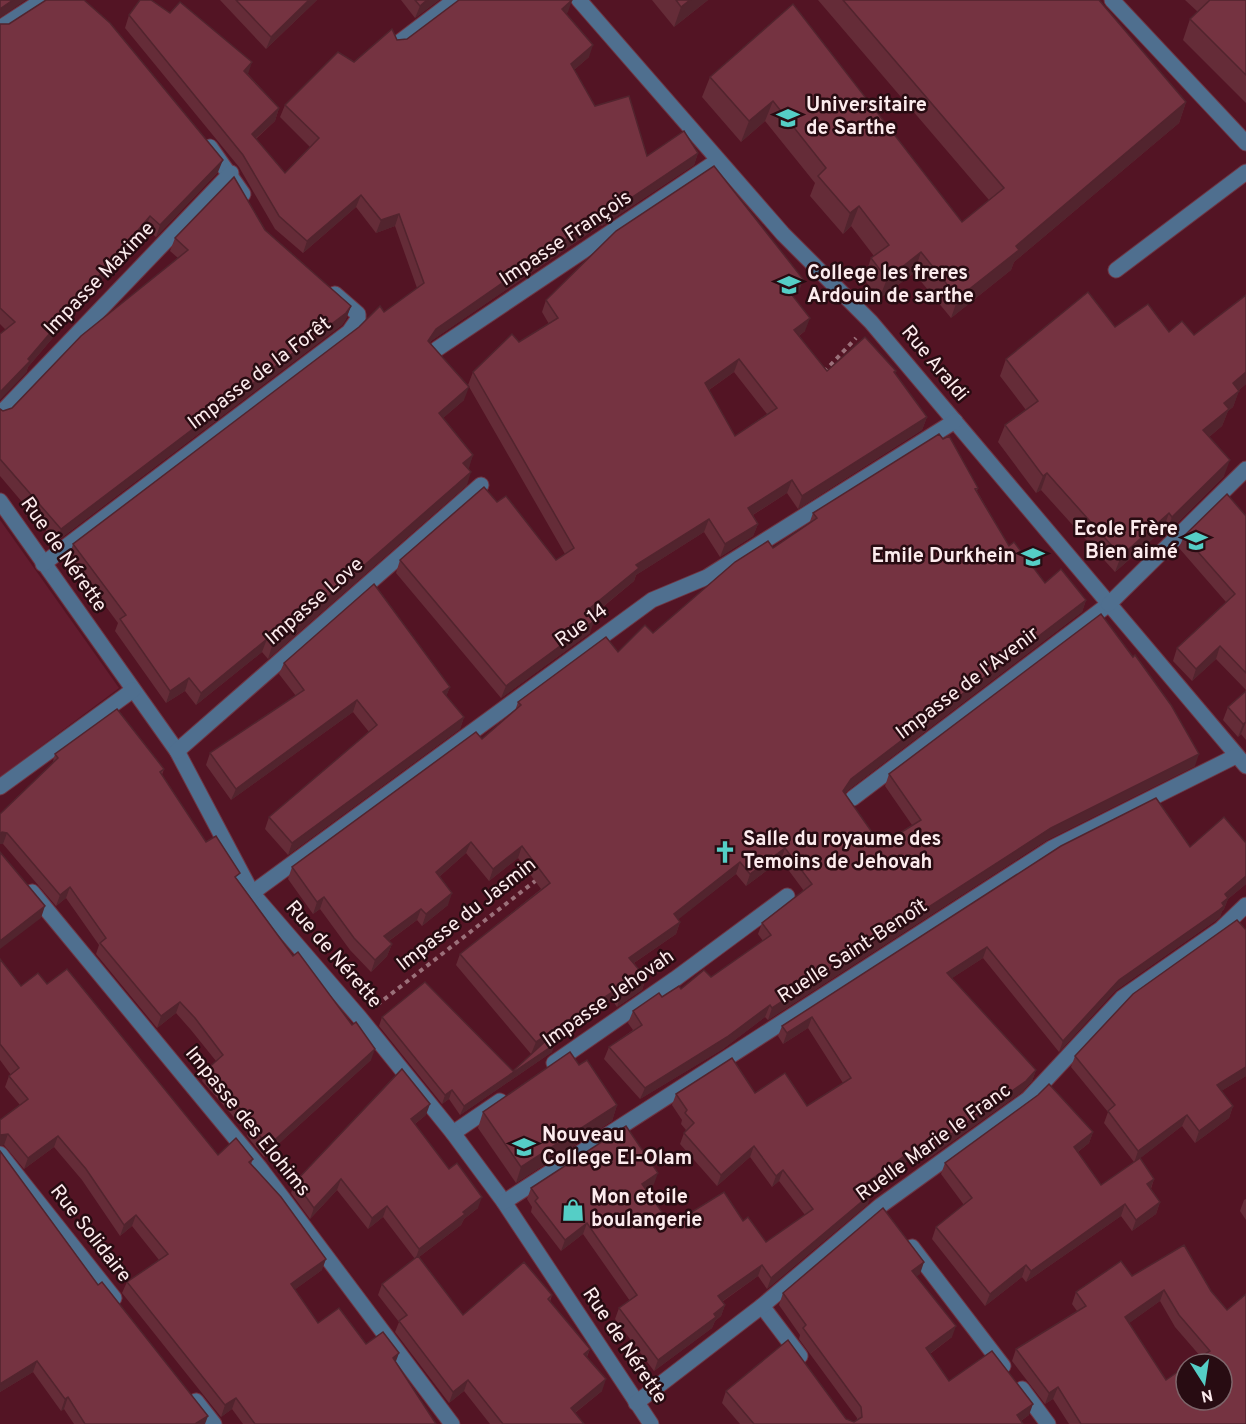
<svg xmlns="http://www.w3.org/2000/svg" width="1246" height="1424" font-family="Overpass,sans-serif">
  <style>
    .built { fill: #631c2f }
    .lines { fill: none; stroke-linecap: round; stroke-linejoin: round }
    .lane-casing { stroke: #6e3644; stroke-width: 17 }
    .street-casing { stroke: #6e3644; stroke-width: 17 }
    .path { stroke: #9b707a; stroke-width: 4; stroke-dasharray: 4.5 4.5; stroke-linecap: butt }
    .lane { stroke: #4f6f8f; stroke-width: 15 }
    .street { stroke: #4f6f8f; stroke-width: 15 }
    .wall { fill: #652c38; fill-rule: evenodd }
    .shaded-wall { fill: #52242e }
    .building { fill: #753341; stroke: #52242e; stroke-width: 1.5; fill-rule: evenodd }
    .labels { text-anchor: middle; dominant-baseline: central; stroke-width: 5; stroke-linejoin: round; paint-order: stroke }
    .poi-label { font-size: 20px; font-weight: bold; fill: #fcebed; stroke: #280c12; text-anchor: start }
    .street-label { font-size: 20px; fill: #fcebed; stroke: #280c12 }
  </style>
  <rect width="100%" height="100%" fill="#531424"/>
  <path class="built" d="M0 520 119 688 0 777Z"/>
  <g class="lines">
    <g class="lane-casing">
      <g id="lane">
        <path d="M1112 0 1246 143"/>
        <path d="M397 44 455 0"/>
        <path d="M1116 270 1246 172"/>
        <path d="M437 349 717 161"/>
        <path d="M853 798 1109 604"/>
        <path d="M554 1063 675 979 787 896"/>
        <path d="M453 1133 500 1101"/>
      </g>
    </g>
    <g class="street-casing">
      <g id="street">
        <path d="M579 0 783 234 871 322 1246 766"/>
        <path d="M0 28 43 0"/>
        <path d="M210 147 243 194"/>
        <path d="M0 414 231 173"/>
        <path d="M0 501 177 751 252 893 360 1018 453 1133 504 1202 651 1424"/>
        <path d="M43 564 349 332 358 319V314L335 294"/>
        <path d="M1109 604 1246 469"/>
        <path d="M177 751 481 485"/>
        <path d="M0 787 133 690"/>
        <path d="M32 892 260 1168 452 1424"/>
        <path d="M252 893 652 600 707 577 955 421"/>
        <path d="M0 1154 114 1298"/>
        <path d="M504 1202 1052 848 1236 756"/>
        <path d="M912 1247 1003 1366"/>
        <path d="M762 1306 800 1356"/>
        <path d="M1022 1389 1048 1424"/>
        <path d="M196 1401 214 1424"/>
        <path d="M636 1403 762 1306 880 1206 1028 1099 1122 998 1221 929 1246 905"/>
      </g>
    </g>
    <g class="path">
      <path d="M824 372 856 338"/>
      <path d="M377 1005 539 878"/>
    </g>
    <use href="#lane" class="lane"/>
    <use href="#street" class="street"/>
  </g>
  <g class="wall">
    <path d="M220 0H317L266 49Z"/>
    <path d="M401 0H439L415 18Z"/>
    <path d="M652 0H708L674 27Z"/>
    <path d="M818 0H1099L1186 102 1179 123 1014 262 1011 270 951 318 914 273 879 299 864 279 871 258 874 256 851 226 843 234 810 196 815 183 765 121 741 142 702 97 710 77 793 4 962 222 989 200Z"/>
    <path d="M1185 0H1246V103L1183 40 1190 19 1198 12Z"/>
    <path d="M568 12 566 13 589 57 574 70 595 106 647 156 698 153 694 165 602 226 601 225 431 341 430 343 464 400 443 418 473 455 468 468 467 485 268 659 262 652 196 705 185 691 166 703 115 631 118 623 69 557 73 544 384 312 417 288 395 226 376 233 356 207 303 253 275 229 239 167 125 28 129 15 248 74 279 108 275 121 256 139 285 173 310 147 280 117 285 105 354 62 397 40 407 39Z"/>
    <path d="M0 24 218 172 156 237 146 228 28 367 26 373 6 330 0 324Z"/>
    <path d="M265 230 351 306 346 319 342 325 56 542 0 476V409L3 411 12 408 178 258 170 251 175 238Z"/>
    <path d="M799 292 793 296 805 331 799 336 827 371H896L895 373 927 417 922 430 798 509 787 493 753 515 758 524 753 536 720 557 704 532 636 575 634 581 592 616 590 633 501 698 396 573 400 560 497 502 556 560 565 554 468 385 473 372 519 342 549 324 542 312 546 300ZM734 372 767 414 735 436 709 390Z"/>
    <path d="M1246 295V384L1239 390 1233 407 1228 411 1222 426 1209 437 1224 476 1166 534 1163 530 1115 572 1041 490 1036 493 998 442 1005 425 1026 410 1000 376 1006 359 1115 327 1169 332 1194 335Z"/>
    <path d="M978 488 977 491 1009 546 1045 583 1086 600 1082 612 847 791 845 794 881 845 912 825 885 786 889 774 1195 766 1047 840 768 1020 765 1017 723 1049 640 1099 604 1059 609 1047 633 1030 628 1023 633 1011 662 997 711 977 763 941 758 934 762 923 804 891 781 860 746 886 736 874 678 919 680 922 676 934 634 963 646 978 642 990 617 1007 612 1000 553 1040 552 1052 460 1115 449 1099 442 1104 379 1026 382 1017 513 1071 535 1051 531 1054 456 965 460 954 541 889 518 858 489 881 466 853 439 877 448 905 422 926 417 920 389 941 392 944 387 956 371 972 350 950 320 909 313 914 288 879 292 867 482 739 515 711 518 702 618 652 653 633 809 524 813 513Z"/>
    <path d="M1246 516V690L1216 659 1192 681 1173 661 1177 648 1226 602 1179 548 1184 536Z"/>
    <path d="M284 663 450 687 446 696 464 717 460 729 288 855 265 829 269 817 369 732 353 712 231 800 206 765 210 753 296 696 279 674Z"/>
    <path d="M1246 691V740L1241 734 1238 737 1223 720 1228 707Z"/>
    <path d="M55 754 164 769 162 775 206 842 238 880 293 956 371 1060 264 1157 247 1136 248 1133 202 1081 206 1070 216 1061 191 1030 176 1013 157 1028 96 954 99 945 66 898 56 906 3 844 0 814 52 765Z"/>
    <path d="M1246 843V884L1228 899 1224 909 1222 911 1220 917 1215 921 1115 991 1059 1052 983 958 952 978 1036 1070 1032 1081 1022 1092 929 1158 923 1150 869 1189 868 1204 767 1289 758 1276 722 1302 725 1305 721 1316 715 1321 712 1328 654 1371 615 1319 619 1308 630 1301 583 1234 561 1251 531 1212 532 1207 527 1199 531 1188 654 1184 646 1189 671 1225 743 1221 766 1242 805 1215 779 1181 772 1187 750 1157 717 1186 680 1144 684 1133 686 1130 681 1124 682 1120 672 1105 676 1094 755 1093 807 1106 843 1083 808 1028 783 1044 778 1036 782 1026 1190 847Z"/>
    <path d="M1246 930V1076L1221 1091 1233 1106 1229 1118 1195 1143 1182 1126 1140 1158 1154 1179 1151 1189 1160 1202 1156 1214 1132 1231 1121 1216 1026 1282 1022 1277 985 1306 932 1239 936 1227 964 1205 941 1174 945 1163 1093 1132 1089 1143 1078 1152 1101 1185 1134 1162 1104 1123 1108 1112 1071 1067 1075 1056Z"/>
    <path d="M0 959 21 986 47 984 218 1155 253 1159 251 1164 322 1270 294 1290 318 1323 366 1344 396 1362 436 1424H243L232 1409 221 1417 122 1293 127 1282 159 1260 132 1226 120 1236 82 1180 54 1147 24 1169 4 1145 0 1146V1120L20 1105 5 1087 9 1076 11 1075 0 1060Z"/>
    <path d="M579 1065 617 1105 612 1121 516 1183 478 1128 483 1112Z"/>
    <path d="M426 1115 415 1124 478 1208 464 1219 461 1225 419 1257 463 1315 552 1295 550 1302 590 1349 587 1357 602 1391 575 1413 584 1424H490L464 1391 449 1403 395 1332 399 1322 378 1295 382 1284 415 1259 383 1217 368 1229 337 1190 310 1219 291 1193 295 1182Z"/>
    <path d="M0 1151 98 1285 205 1424H74L64 1409 61 1411 33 1372 0 1392Z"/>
    <path d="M1246 1199V1220L1240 1211 1244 1200Z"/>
    <path d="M920 1274 916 1276 952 1337 930 1354 949 1381 1029 1415 1021 1421 1023 1424H740L722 1403 726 1391 846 1419 854 1422 857 1420V1418L799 1339 800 1335 779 1305 783 1293Z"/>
    <path d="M1132 1276 1211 1291 1227 1310 1246 1424H1069L1053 1399 1045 1404 1012 1361 1016 1349 1077 1311 1072 1304 1076 1292ZM1160 1301 1175 1327 1201 1357 1166 1380 1129 1323Z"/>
  </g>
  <g class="shaded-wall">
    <path d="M13 0H26L0 18V9Z"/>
    <path d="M309 0H317L266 49 271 37Z"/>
    <path d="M427 0H439L415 18 420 6Z"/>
    <path d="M572 0 568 12 558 21 562 9Z"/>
    <path d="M690 0H708L674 27 681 7Z"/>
    <path d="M593 45 589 57 567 76 571 64Z"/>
    <path d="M252 62 248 74 244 71Z"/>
    <path d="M773 101 765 121 741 142 749 121Z"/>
    <path d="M1186 102 1179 123 1014 262 1011 270 951 318 958 298 1016 246Z"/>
    <path d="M279 108 275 121 247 146 252 134Z"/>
    <path d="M698 153 694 165 602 226 607 214Z"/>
    <path d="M223 160 218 172 156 237 160 225Z"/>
    <path d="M361 195 356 207 303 253 307 241Z"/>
    <path d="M859 206 851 226 843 234 850 213Z"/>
    <path d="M605 212 601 225 431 341 424 353 428 341 436 329Z"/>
    <path d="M399 214 395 226 376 233 381 220Z"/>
    <path d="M150 216 146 228 28 367 26 373 0 400V392Z"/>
    <path d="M921 252 914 273 879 299 887 279Z"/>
    <path d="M803 279 799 292 783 303 788 290Z"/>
    <path d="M351 306 346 319 342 325 56 542 61 529Z"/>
    <path d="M810 318 805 331 789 343 794 330Z"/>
    <path d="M739 359 734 372 700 396 705 383Z"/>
    <path d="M1246 372V384L1227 400 1233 383Z"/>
    <path d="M469 387 464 400 435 425 439 413Z"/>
    <path d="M1239 391 1233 407 1228 411 1222 426 1197 447 1203 430 1224 403Z"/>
    <path d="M927 417 922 430 798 509 802 496Z"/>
    <path d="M473 455 469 468 459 475 463 463Z"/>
    <path d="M1230 460 1224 476 1166 534 1172 517Z"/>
    <path d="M471 472 467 485 268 659 272 646Z"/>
    <path d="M1047 473 1041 490 1036 493 1043 476Z"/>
    <path d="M792 480 787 493 743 521 748 508Z"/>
    <path d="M1169 513 1163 530 1115 572 1121 556Z"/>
    <path d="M709 519 704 532 636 575 634 581 584 622 589 609 636 565Z"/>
    <path d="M758 524 753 536 720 557 725 544Z"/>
    <path d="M1086 600 1082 612 847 791 839 803 843 791 851 779Z"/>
    <path d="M594 621 590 633 501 698 506 686Z"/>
    <path d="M267 639 262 652 196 705 201 693Z"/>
    <path d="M1220 646 1216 659 1192 681 1196 669Z"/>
    <path d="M189 678 185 691 166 703 170 691Z"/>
    <path d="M450 687 445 699 443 692Z"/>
    <path d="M357 700 353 712 231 800 236 789Z"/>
    <path d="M464 717 460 729 288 855 292 843Z"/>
    <path d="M1246 722 1241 734 1238 737 1243 724Z"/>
    <path d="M1199 754 1195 766 1047 840 768 1020 772 1008 1051 828Z"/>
    <path d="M2 832 7 833 3 844H0V834Z"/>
    <path d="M471 842 466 853 431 884 436 872Z"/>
    <path d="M522 846 518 858 489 881 493 869Z"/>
    <path d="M785 848 781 860 746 886 750 874Z"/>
    <path d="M740 862 736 874 670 926 674 914Z"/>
    <path d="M1246 876V884L1228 899 1224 909 1222 911 1220 917 1215 921 1115 991 1059 1052 1063 1041 1119 980Z"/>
    <path d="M70 887 66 898 56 906 60 895Z"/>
    <path d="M452 893 448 905 422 926 426 914Z"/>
    <path d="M324 897 320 909 313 914 317 902Z"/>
    <path d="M45 906 41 918 0 949V941Z"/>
    <path d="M421 909 417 920 379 948 384 936Z"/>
    <path d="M680 922 676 934 625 969 629 958Z"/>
    <path d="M392 944 387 956 371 972 375 960Z"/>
    <path d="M987 947 983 958 943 984 947 973Z"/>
    <path d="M646 978 642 990 617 1007 621 995Z"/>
    <path d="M617 989 612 1000 531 1054 536 1042Z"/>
    <path d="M180 1002 176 1013 157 1028 161 1016Z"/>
    <path d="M770 1005 765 1017 723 1049 640 1099 645 1088Z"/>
    <path d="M812 1017 808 1028 783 1044 787 1033Z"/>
    <path d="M555 1044 552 1052 460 1115 464 1106Z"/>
    <path d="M375 1049 371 1060 264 1157 268 1146Z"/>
    <path d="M1246 1067V1076L1213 1096 1217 1085Z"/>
    <path d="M1036 1070 1032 1081 1022 1092 929 1158 933 1147Z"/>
    <path d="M452 1090 449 1099 442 1104 445 1095Z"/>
    <path d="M430 1104 426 1115 407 1130 411 1119Z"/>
    <path d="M617 1105 612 1121 516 1183 521 1167Z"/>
    <path d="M1233 1106 1229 1118 1195 1143 1199 1131Z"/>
    <path d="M1187 1115 1182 1126 1134 1163 1138 1151Z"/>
    <path d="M1093 1132 1089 1143 1070 1158 1074 1147Z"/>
    <path d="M8 1134 4 1145 0 1146V1135Z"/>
    <path d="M58 1136 54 1147 24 1169 28 1158Z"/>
    <path d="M927 1140 923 1150 861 1195 865 1184Z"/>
    <path d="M754 1146 750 1157 717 1186 721 1175Z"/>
    <path d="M783 1170 779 1181 772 1187 776 1176Z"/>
    <path d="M658 1173 654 1184 638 1195 642 1184Z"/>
    <path d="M341 1179 337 1190 310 1219 314 1208Z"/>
    <path d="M1154 1179 1150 1190 1147 1184Z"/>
    <path d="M872 1193 868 1204 767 1289 771 1278Z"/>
    <path d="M482 1197 478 1208 464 1219 461 1225 415 1260 419 1249 463 1212Z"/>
    <path d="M1160 1202 1156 1214 1132 1231 1136 1220Z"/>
    <path d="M1125 1204 1121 1216 1026 1282 1031 1271Z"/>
    <path d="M387 1206 383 1217 368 1229 372 1218Z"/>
    <path d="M136 1215 132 1226 120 1236 124 1225Z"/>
    <path d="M587 1223 583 1234 561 1251 565 1240Z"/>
    <path d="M326 1259 322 1270 286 1296 291 1284Z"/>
    <path d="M924 1262 920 1274 908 1283 912 1271Z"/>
    <path d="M762 1265 758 1276 714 1307 718 1296Z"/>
    <path d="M1026 1265 1022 1277 985 1306 990 1294Z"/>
    <path d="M1164 1290 1160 1301 1121 1329 1125 1317Z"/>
    <path d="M725 1305 721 1316 715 1321 712 1328 654 1371 658 1360Z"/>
    <path d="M956 1326 952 1337 921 1360 926 1348Z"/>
    <path d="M590 1349 585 1360 584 1354Z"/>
    <path d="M399 1353 395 1364 393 1358Z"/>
    <path d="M37 1361 33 1372 0 1392V1384Z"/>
    <path d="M606 1379 602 1391 567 1419 571 1408Z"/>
    <path d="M468 1380 464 1391 449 1403 453 1392Z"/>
    <path d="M1058 1387 1053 1399 1045 1404 1049 1393Z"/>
    <path d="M68 1397 64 1409 61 1411 65 1399Z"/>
    <path d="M236 1398 232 1409 221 1417 225 1405Z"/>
    <path d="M1033 1404 1029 1415 1016 1424 1017 1415Z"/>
    <path d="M208 1416 205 1424H195Z"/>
  </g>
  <g class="building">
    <path d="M0 0H13L0 9Z"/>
    <path d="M46 0H84L110 23 223 160 160 225 150 216 28 359 30 361 0 392V334L15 322 0 308V24H9Z"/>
    <path d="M140 0H151L170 13 180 2 252 62 244 71 279 108 252 134 285 173 319 138 285 105 338 52 354 62 392 29 397 40 407 39 459 0H572L562 9 593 45 571 64 595 106 629 96 647 156 684 131 698 153 607 214 605 212 436 329 428 341 469 387 439 413 473 455 463 463 471 472 272 646 267 639 201 693 189 678 170 691 120 619 126 615 73 544 359 327 380 306 384 312 424 283 399 214 381 220 361 195 307 241 279 216 243 155 129 15Z"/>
    <path d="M236 0H309L271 37Z"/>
    <path d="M415 0H427L420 6Z"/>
    <path d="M676 0H690L681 7Z"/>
    <path d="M843 0H1099L1186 102 1016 246 1019 250 958 298 921 252 887 279 871 258 889 245 859 206 850 213 818 176 826 168 773 101 749 121 710 77 793 4 962 222 1004 188Z"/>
    <path d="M1210 0H1246V75L1190 19Z"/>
    <path d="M714 166 803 279 788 290 810 318 794 330 827 371 865 337 896 371 894 372 927 417 802 496 792 480 748 508 758 524 725 544 709 519 636 565 639 568 589 609 594 621 506 686 400 560 484 487 497 502 506 496 556 560 574 548 473 372 512 334 519 342 558 318 546 300 616 231ZM739 359 777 408 735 436 705 383Z"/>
    <path d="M234 177 265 230 351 306 346 313 61 529 0 459V409L3 411 12 408 81 336 188 250 175 238Z"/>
    <path d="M1088 292 1115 327 1148 304 1169 332 1182 321 1194 335 1246 295V372L1233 383 1239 391 1224 403 1229 409 1203 430 1230 460 1172 517 1169 513 1121 556 1047 473 1043 476 1005 425 1038 401 1006 359Z"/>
    <path d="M939 434 943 439 949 436 978 488 975 489 1009 546 1014 542 1045 583 1061 569 1086 600 851 779 843 791 881 845 921 820 889 774 1101 614 1133 657 1135 655 1171 705 1199 754 1051 828 772 1008 770 1005 727 1037 645 1088 609 1047 642 1025 633 1011 659 993 662 997 679 986 681 989 704 970 711 977 771 935 762 923 812 884 785 848 750 874 740 862 674 914 680 922 629 958 646 978 621 995 617 989 536 1042 460 954 550 883 522 846 493 869 471 842 436 872 452 893 426 914 421 909 384 936 392 944 375 960 354 938 324 897 317 902 292 867 476 732 482 739 521 705 518 702 606 637 618 652 645 625 653 633 735 562 768 541 773 548 817 518 813 513Z"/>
    <path d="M1227 494 1246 516V673L1220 646 1196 669 1177 648 1235 594 1184 536Z"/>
    <path d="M374 584 450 687 443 692 464 717 292 843 269 817 377 725 357 700 236 789 210 753 304 690 284 663Z"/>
    <path d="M1246 691V722L1243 724 1228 707Z"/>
    <path d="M117 709 164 769 160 772 206 842 216 836 240 873 235 877 293 956 298 952 352 1025 356 1022 375 1049 268 1146 251 1125 253 1123 206 1070 223 1055 195 1018 180 1002 161 1016 100 943 106 938 70 887 60 895 7 833 2 832 0 834V814L58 758 55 754Z"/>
    <path d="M1156 798 1190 847 1224 817 1246 843V876L1225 894 1228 898 1222 903 1224 906 1219 910 1119 980 1063 1041 987 947 947 973 1036 1070 1026 1081 933 1147 927 1140 865 1184 872 1193 771 1278 762 1265 718 1296 725 1305 714 1314 716 1317 658 1360 619 1308 637 1295 587 1223 565 1240 535 1201 538 1198 531 1188 626 1126 658 1173 642 1184 671 1225 724 1192 743 1221 748 1217 766 1242 813 1209 783 1170 776 1176 754 1146 721 1175 684 1133 694 1123 685 1113 687 1110 676 1094 732 1058 755 1093 785 1073 807 1106 851 1078 812 1017 787 1033 782 1026 1061 846Z"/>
    <path d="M0 852 45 906 0 941Z"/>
    <path d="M1237 920 1246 930V1067L1217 1085 1233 1106 1199 1131 1187 1115 1138 1151 1108 1111 1115 1105 1075 1056 1133 994Z"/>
    <path d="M0 959 21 986 38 973 47 984 67 969 218 1155 236 1138 253 1159 249 1162 281 1197 326 1259 291 1284 318 1323 339 1308 366 1344 383 1332 399 1353 393 1358 436 1424H255L236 1398 225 1405 127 1282 168 1254 136 1215 124 1225 86 1169 58 1136 28 1158 8 1134 0 1135V1120L28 1099 9 1076 19 1068 0 1044Z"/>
    <path d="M425 982 513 1071 550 1037 555 1044 464 1106 452 1090 445 1095 382 1017Z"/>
    <path d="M570 1052 579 1065 587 1060 617 1105 521 1167 483 1112Z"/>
    <path d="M402 1069 430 1104 411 1119 449 1169 457 1163 482 1197 463 1212 465 1214 419 1249 387 1206 372 1218 341 1179 314 1208 295 1182Z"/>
    <path d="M1049 1084 1093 1132 1074 1147 1101 1185 1140 1158 1154 1179 1147 1184 1160 1202 1136 1220 1125 1204 1031 1271 1026 1265 990 1294 936 1227 972 1198 945 1163 1038 1095Z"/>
    <path d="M0 1151 98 1285 102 1282 208 1416 195 1424H85L68 1397 65 1399 37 1361 0 1384Z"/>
    <path d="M883 1208 924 1262 912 1271 956 1326 926 1348 949 1381 992 1351 1033 1404 1017 1415 1023 1424H754L726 1391 788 1340 846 1419 854 1422 862 1417 861 1407 803 1328 806 1325 783 1293Z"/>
    <path d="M1184 1245 1211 1291 1227 1310 1246 1294V1424H1081L1058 1387 1049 1393 1016 1349 1086 1306 1076 1292 1121 1261 1132 1276ZM1164 1290 1179 1315 1210 1351 1189 1364H1222V1400H1186V1366L1166 1380 1125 1317Z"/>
    <path d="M418 1256 463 1315 524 1262 552 1295 548 1299 590 1349 584 1354 606 1379 571 1408 584 1424H503L468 1380 453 1392 399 1321 407 1315 382 1284Z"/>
  </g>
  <defs>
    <g id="school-bare" transform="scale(1.8)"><path d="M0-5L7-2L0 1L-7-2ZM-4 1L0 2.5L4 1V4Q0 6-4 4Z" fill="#55cec6" stroke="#280c12" stroke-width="2.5" paint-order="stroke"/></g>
    <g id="church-bare" transform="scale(1.8)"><path d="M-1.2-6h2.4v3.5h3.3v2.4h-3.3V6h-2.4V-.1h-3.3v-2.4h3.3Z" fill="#55cec6" stroke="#280c12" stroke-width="2.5" paint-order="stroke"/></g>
    <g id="shop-bare" transform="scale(1.8)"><path d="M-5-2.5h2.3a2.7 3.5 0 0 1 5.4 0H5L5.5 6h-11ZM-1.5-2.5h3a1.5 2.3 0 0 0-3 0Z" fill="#55cec6" stroke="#280c12" stroke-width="2.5" paint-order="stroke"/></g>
  </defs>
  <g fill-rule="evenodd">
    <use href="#school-bare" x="788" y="118"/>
    <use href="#school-bare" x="789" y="285"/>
    <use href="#school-bare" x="1196" y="541"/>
    <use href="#school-bare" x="1033" y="557"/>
    <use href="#church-bare" x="725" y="852"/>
    <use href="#school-bare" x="524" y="1147"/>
    <use href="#shop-bare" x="573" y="1210"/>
  </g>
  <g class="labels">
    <g class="poi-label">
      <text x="806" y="106">Universitaire<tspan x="806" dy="23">de Sarthe</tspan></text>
      <text x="807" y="274">College les freres<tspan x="807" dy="23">Ardouin de sarthe</tspan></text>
      <text x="1178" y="530" text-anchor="end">Ecole Frère<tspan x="1178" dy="23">Bien aimé</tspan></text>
      <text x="1015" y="557" text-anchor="end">Emile Durkhein</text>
      <text x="743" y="840">Salle du royaume des<tspan x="743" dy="23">Temoins de Jehovah</tspan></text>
      <text x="542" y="1136">Nouveau<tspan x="542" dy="23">College El-Olam</tspan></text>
      <text x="591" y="1198">Mon etoile<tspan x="591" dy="23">boulangerie</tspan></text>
    </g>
    <g class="street-label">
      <text transform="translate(566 239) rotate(-34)">Impasse François</text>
      <text transform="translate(100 279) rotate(-46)">Impasse Maxime</text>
      <text transform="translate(934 364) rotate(50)">Rue Araldi</text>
      <text transform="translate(260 374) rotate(-37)">Impasse de la Forêt</text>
      <text transform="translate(63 555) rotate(55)">Rue de Nérette</text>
      <text transform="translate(315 602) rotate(-41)">Impasse Love</text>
      <text transform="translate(582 626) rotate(-36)">Rue 14</text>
      <text transform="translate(968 684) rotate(-37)">Impasse de l'Avenir</text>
      <text transform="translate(467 915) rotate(-38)">Impasse du Jasmin</text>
      <text transform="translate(853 952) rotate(-33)">Ruelle Saint-Benoît</text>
      <text transform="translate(333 955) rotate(49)">Rue de Nérette</text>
      <text transform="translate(609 999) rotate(-35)">Impasse Jehovah</text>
      <text transform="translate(247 1122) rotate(51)">Impasse des Elohims</text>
      <text transform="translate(934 1143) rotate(-36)">Ruelle Marie le Franc</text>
      <text transform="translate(90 1234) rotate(52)">Rue Solidaire</text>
      <text transform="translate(624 1346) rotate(56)">Rue de Nérette</text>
    </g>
  </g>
  <g transform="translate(1204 1382) rotate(168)"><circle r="28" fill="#280c12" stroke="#7d656a" stroke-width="1.5"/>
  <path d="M0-4.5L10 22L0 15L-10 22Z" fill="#55cec6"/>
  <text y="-9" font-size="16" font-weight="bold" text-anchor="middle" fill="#fcebed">N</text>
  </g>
</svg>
